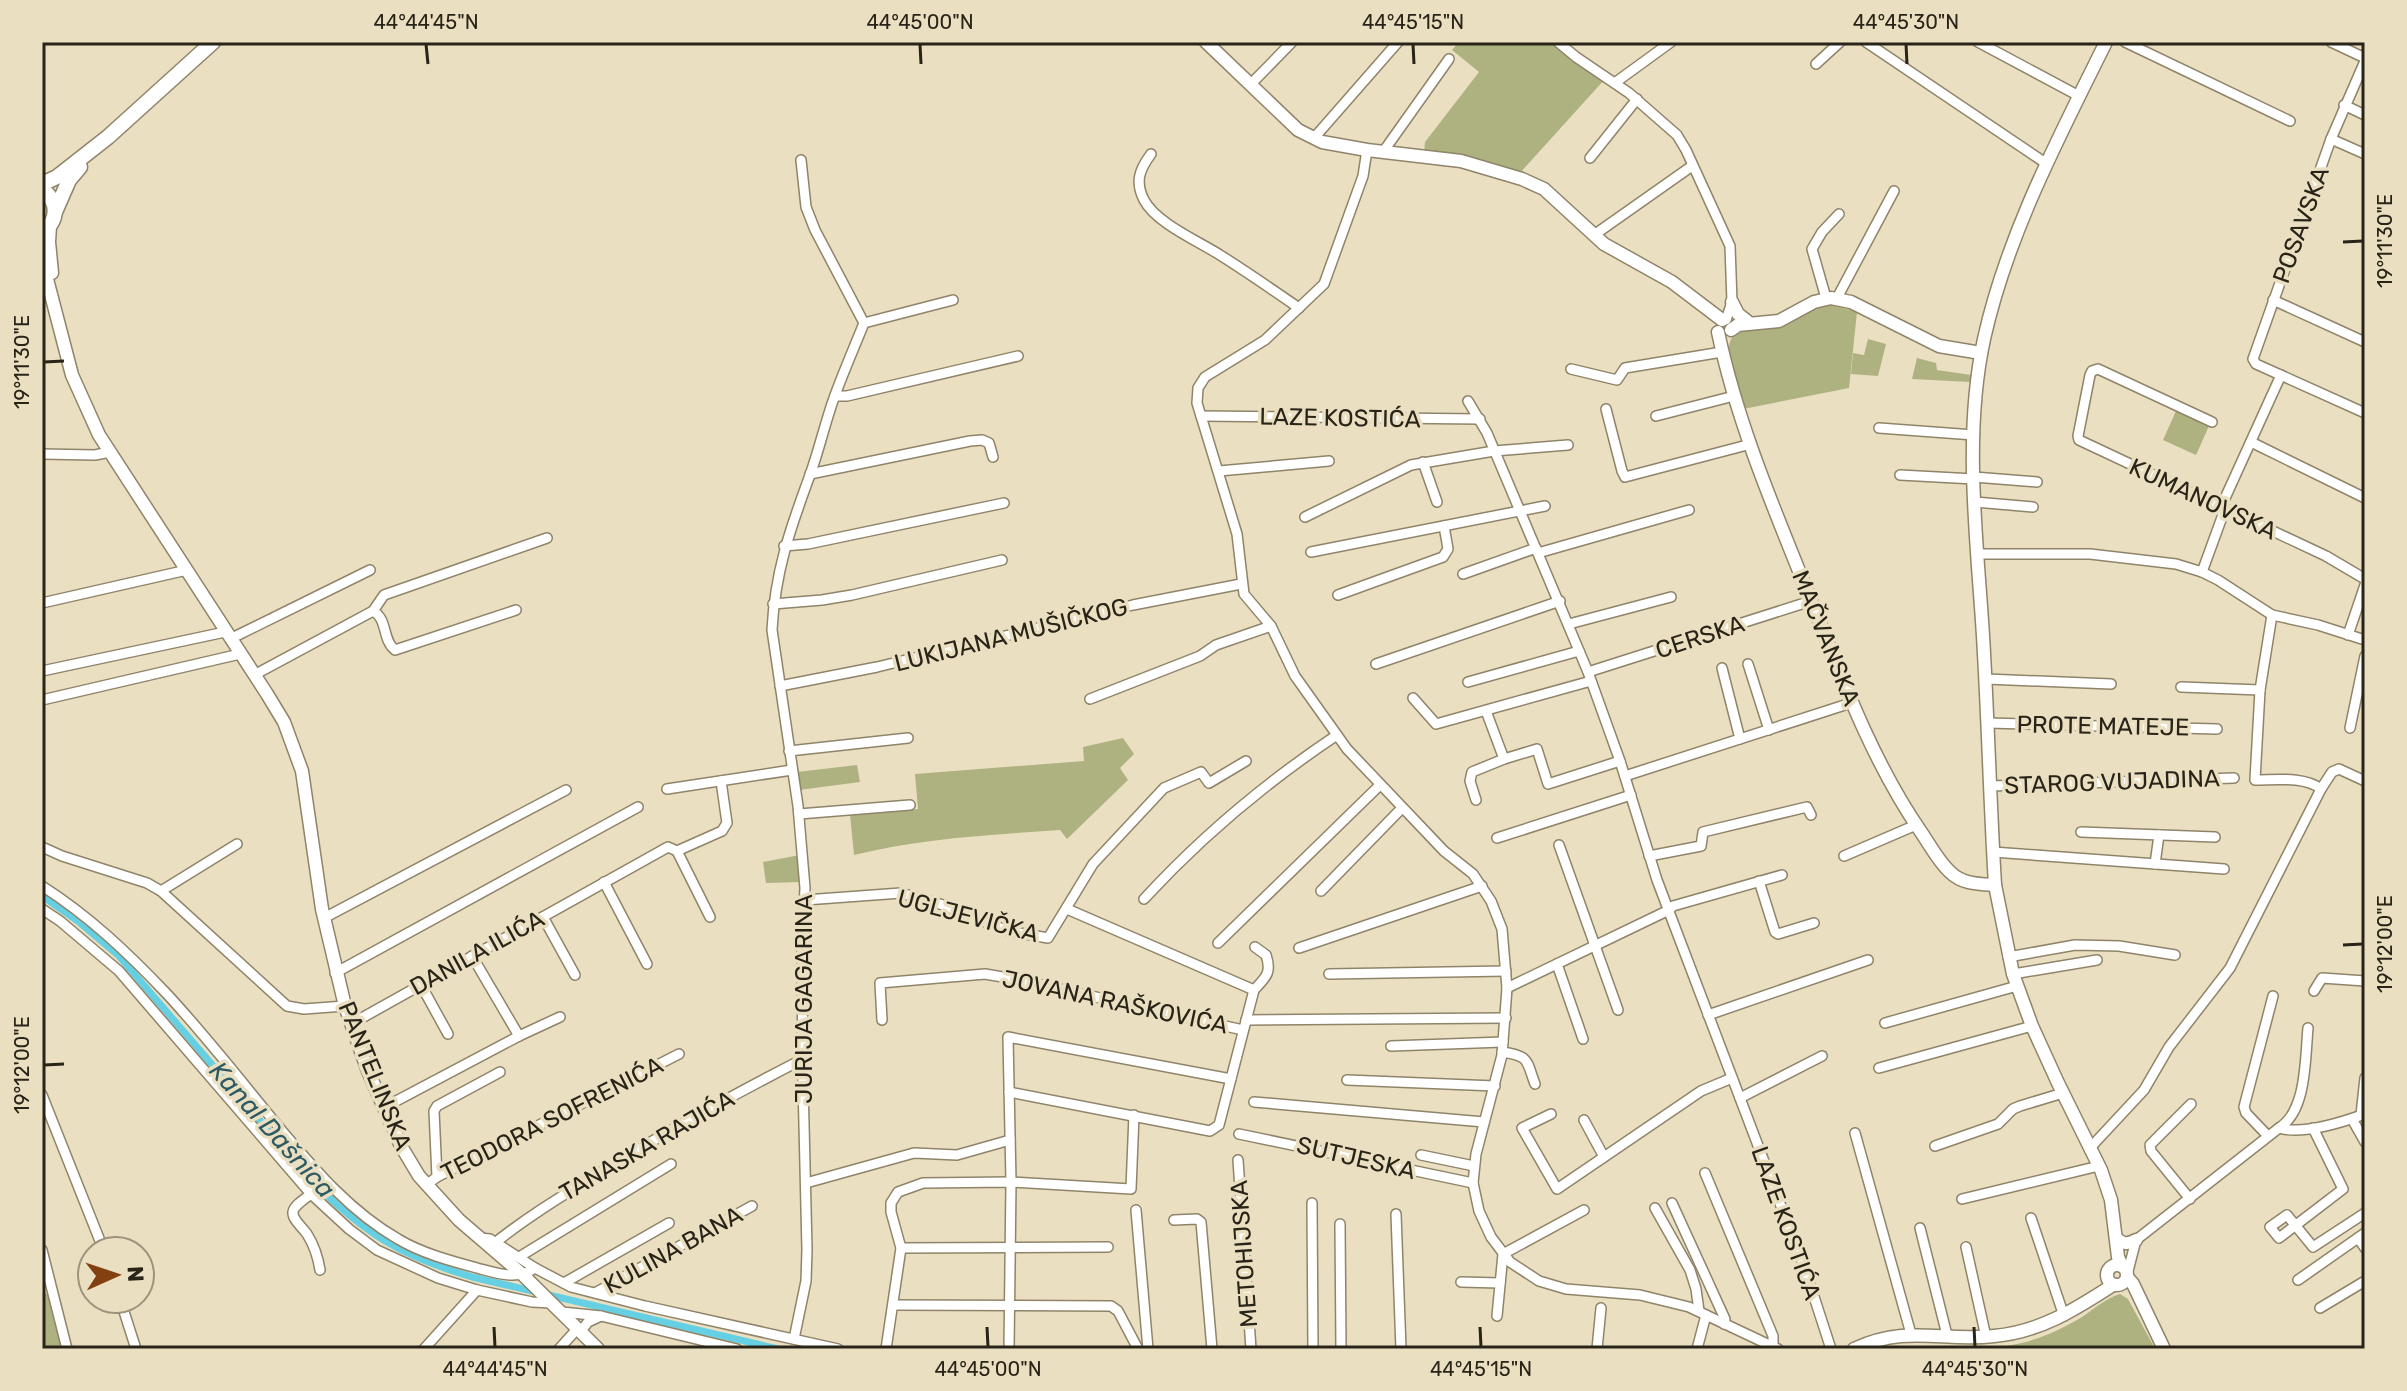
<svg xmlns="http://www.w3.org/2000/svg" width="2407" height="1391" font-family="Rubik,sans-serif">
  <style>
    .green { fill: #aeb281 }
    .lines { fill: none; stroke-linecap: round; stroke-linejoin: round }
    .canal { stroke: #65d0e3; stroke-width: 7 }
    .street-casing { stroke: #8f8469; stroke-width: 12 }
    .secondary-casing { stroke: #8f8469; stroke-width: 15 }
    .primary-casing { stroke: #8f8469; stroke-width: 17 }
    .street { stroke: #fff; stroke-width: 9 }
    .secondary { stroke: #fff; stroke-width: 12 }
    .primary { stroke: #fff; stroke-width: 14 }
    .ticks { fill: none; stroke: #282418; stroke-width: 3 }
    .labels { text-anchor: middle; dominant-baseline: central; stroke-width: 7; stroke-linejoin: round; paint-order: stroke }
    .street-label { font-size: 24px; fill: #282418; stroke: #ebdfc2 }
    .water-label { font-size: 26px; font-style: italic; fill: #2d5b64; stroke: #ebdfc2 }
    .neatline { fill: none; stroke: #282418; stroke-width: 3 }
    .ticks-label { font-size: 20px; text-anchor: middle; fill: #282418 }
  </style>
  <rect width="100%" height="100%" fill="#ebdfc2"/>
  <g class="green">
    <path d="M1459 42H1552L1605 79 1520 173 1424 152 1425 142 1479 72 1452 50Z"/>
    <path d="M1830 304 1857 312 1849 388 1743 409C1737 388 1714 340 1742 330 1753 326 1767 331 1779 326 1797 320 1811 308 1830 304Z"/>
    <path d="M1868 339 1886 344 1878 376 1851 374 1853 353 1864 355Z"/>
    <path d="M1917 358 1936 363 1937 370 1971 375 1970 382 1912 379Z"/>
    <path d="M2176 411 2209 426 2196 455 2163 440Z"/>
    <path d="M1123 738 1134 754 1120 768 1128 780 1067 839 1060 830C991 835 921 838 854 855L850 815 918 809 915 774 1084 761 1083 747Z"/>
    <path d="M857 765 860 782 799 790 797 772Z"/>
    <path d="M800 855 802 882 766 883 763 862Z"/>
    <path d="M50 1293 65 1349H42V1294Z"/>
    <path d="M2120 1294 2128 1299 2153 1345 2150 1349H1974L1972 1346C2011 1351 2049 1337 2082 1317 2094 1309 2106 1298 2120 1294Z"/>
  </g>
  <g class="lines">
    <path class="canal" d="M42 896 79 922 118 955 311 1180C364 1233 400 1256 472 1277L778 1349"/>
    <g class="street-casing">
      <g id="street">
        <path d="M1558 42 1576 57 1629 93 1677 135 1686 150 1730 246 1732 302 1726 320"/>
        <path d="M1866 42 2047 164"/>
        <path d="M1978 42 2079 96"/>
        <path d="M2125 42 2290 121"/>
        <path d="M2331 42 2365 58"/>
        <path d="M2365 61 2331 139 2253 359 2256 364 2365 413"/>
        <path d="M1816 64 1840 42"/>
        <path d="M1616 82 1671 42"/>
        <path d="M1251 84 1292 42"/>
        <path d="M2344 105 2365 115"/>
        <path d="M1314 138 1398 42"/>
        <path d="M2331 139 2365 154"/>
        <path d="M1367 150 1363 176 1324 284 1265 340 1205 377 1198 388 1197 403 1237 534 1244 594 1271 626 1295 676 1347 749 1444 851 1473 874 1491 901 1502 929 1507 988 1502 1055 1476 1154 1473 1183 1479 1211 1491 1237 1510 1262 1539 1281 1566 1289 1640 1295 1689 1307 1778 1349"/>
        <path d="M1383 152 1449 59"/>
        <path d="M1151 154C1139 170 1135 182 1144 200 1156 223 1198 241 1220 255 1247 272 1273 290 1299 308"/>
        <path d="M1590 158 1637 99"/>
        <path d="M1594 235 1692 166"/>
        <path d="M1826 298 1812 249 1822 232 1839 214"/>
        <path d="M1837 298 1894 191"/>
        <path d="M2273 300 2365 342"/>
        <path d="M864 323 953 300"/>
        <path d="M1571 369 1617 380 1625 368 1722 352"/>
        <path d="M835 396H847L1018 356"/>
        <path d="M1468 401 1487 433 1588 672 1620 761 1657 880 1805 1269 1831 1349"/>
        <path d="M1606 409 1622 471 1625 477 1751 444"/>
        <path d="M1201 416 1480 419"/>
        <path d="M1656 416 1734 396"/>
        <path d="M2212 422 2098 369 2092 371 2090 375 2078 436 2079 440 2326 556 2365 579"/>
        <path d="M1879 428 1974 435"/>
        <path d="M2251 442 2365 498"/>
        <path d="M42 454 95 455 110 452"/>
        <path d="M1423 462 1437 502"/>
        <path d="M1219 471 1329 461"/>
        <path d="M810 474 970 441 982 440 989 443 993 457"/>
        <path d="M1900 475 1974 479"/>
        <path d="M1974 477 2037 482"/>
        <path d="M1975 502 2033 507"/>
        <path d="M2221 507 2281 375"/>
        <path d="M1305 517 1411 465 1494 451 1568 445"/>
        <path d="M784 546 808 544 1004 503"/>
        <path d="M1311 552 1545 506"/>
        <path d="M1538 553 1689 510"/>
        <path d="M1978 554H2090L2176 564 2202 572 2218 580 2272 615 2318 625 2365 640"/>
        <path d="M2202 572 2225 509"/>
        <path d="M1463 574 1536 548"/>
        <path d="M1338 595 1443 557 1448 549 1444 526"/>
        <path d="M42 603 187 570"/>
        <path d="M773 604 822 600 852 595 1002 560"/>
        <path d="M373 611C388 619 382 640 395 650L516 610"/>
        <path d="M2272 615 2260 690 2255 780C2276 780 2304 776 2321 789"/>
        <path d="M1569 624 1671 597"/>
        <path d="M2348 635 2365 585"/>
        <path d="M230 639 370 570"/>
        <path d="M1376 664 1560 601"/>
        <path d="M1748 664 1769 730"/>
        <path d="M1722 668 1740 739"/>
        <path d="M42 671 225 632"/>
        <path d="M1588 672 1811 601"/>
        <path d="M254 675 373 611 384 595 547 538"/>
        <path d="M1986 679 2111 684"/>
        <path d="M1468 682 1579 651"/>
        <path d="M780 686 877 667 1133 605 1241 584"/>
        <path d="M2181 687 2260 690"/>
        <path d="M1413 698 1436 724 1591 681"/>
        <path d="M1090 699 1200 656 1216 645 1271 626"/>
        <path d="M42 700 240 654"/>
        <path d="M1486 711 1504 759 1537 749 1548 784 1620 761"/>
        <path d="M1988 723 2217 729"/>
        <path d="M2350 728 2365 656"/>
        <path d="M789 751 908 738"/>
        <path d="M1625 776 1851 703"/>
        <path d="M1991 786 2234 778"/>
        <path d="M667 789 792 770"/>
        <path d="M1476 800 1470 781 1472 772 1504 759"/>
        <path d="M799 814 910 805"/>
        <path d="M2081 832 2215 837"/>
        <path d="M1497 838 1631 795"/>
        <path d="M1559 845 1618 1010"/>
        <path d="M42 847 62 856 147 883 161 891 287 1006 304 1009 345 1006"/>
        <path d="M677 851 710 917"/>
        <path d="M1993 852 2224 869"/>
        <path d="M1649 856 1701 846 1703 832 1807 807 1811 815"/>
        <path d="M1844 856 1916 825"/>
        <path d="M2155 864 2159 835"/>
        <path d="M1759 881 1775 932 1778 934 1814 923"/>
        <path d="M604 882 647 964"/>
        <path d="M42 886C89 916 127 952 166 993 207 1037 244 1085 283 1132 317 1172 351 1212 398 1239 421 1253 451 1261 477 1268 496 1273 518 1281 535 1268"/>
        <path d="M161 891 237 844"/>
        <path d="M1321 891 1402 808"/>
        <path d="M1144 899C1202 836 1265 783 1337 735"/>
        <path d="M805 900 901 893 940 904 1008 931 1048 938 1093 864 1164 788 1201 772 1209 783 1246 761"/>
        <path d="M42 909 60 921 119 971 311 1194 349 1229 377 1250 438 1278 477 1290 532 1302 552 1303"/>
        <path d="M1067 909 1254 990"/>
        <path d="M543 917 575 975"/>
        <path d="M324 918 566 790"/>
        <path d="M1218 943 1380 785"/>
        <path d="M1299 948 1482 886"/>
        <path d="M472 956 519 1036"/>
        <path d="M2008 957 2075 945 2119 946 2175 955"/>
        <path d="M1557 964 1583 1039"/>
        <path d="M335 973 638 807"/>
        <path d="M1329 974 1506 971"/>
        <path d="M2013 974 2097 960"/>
        <path d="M421 985 448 1034"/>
        <path d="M1507 988 1669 910 1673 906 1782 875"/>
        <path d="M2314 991 2322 978 2365 981"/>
        <path d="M1708 1015 1868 960"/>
        <path d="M882 1020 880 983 985 974 1020 980 1243 1030"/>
        <path d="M1246 1020 1506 1018"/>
        <path d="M1885 1023 2017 986"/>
        <path d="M351 1024 668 847 677 851 722 831 727 823 721 781"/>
        <path d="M1391 1046 1503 1042"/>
        <path d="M1502 1052C1530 1056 1526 1060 1535 1084"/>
        <path d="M1879 1068 2032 1026"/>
        <path d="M1347 1080 1495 1086"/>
        <path d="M1009 1092 1210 1131 1219 1125 1254 990C1266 977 1272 973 1266 955L1255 947"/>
        <path d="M42 1095 104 1251"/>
        <path d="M1740 1098 1822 1056"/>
        <path d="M1254 1102 1484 1122"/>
        <path d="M383 1108 519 1036 560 1017"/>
        <path d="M1551 1114 1522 1128 1557 1189 1701 1091 1732 1078"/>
        <path d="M2361 1115 2365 1078"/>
        <path d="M2352 1119 2365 1142"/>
        <path d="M1584 1120 1604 1157"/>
        <path d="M2279 1128C2307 1111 2305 1058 2308 1028"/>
        <path d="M2313 1128 2343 1189 2279 1238 2270 1227 2287 1215 2313 1247 2365 1213"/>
        <path d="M1855 1133 1911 1334"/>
        <path d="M1239 1134 1473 1183"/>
        <path d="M2268 1136 2246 1113 2244 1107 2273 996"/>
        <path d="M1935 1146 1998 1124 2013 1109 2020 1106 2063 1093"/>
        <path d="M2090 1148 2144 1090 2169 1047 2230 968 2321 789 2332 772 2339 769 2365 781"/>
        <path d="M1421 1155 1474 1166"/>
        <path d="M1238 1160 1251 1349"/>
        <path d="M1705 1173 1773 1336V1347"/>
        <path d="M437 1177 434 1111 437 1106 500 1072"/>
        <path d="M806 1183 914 1153 957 1155 1010 1140"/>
        <path d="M426 1185 437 1177 679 1054"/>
        <path d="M311 1194C306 1198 294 1205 293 1212 292 1219 303 1228 307 1234 314 1245 318 1257 320 1270"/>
        <path d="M1962 1199 2099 1166"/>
        <path d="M2190 1199 2151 1151 2150 1145 2191 1104"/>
        <path d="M1312 1203 1313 1349"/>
        <path d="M1672 1203 1725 1319 1724 1324"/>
        <path d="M1655 1208 1690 1270 1696 1289 1699 1311"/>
        <path d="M1136 1210 1148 1349"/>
        <path d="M1396 1214 1401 1349"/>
        <path d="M2031 1218 2064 1316"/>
        <path d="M1174 1220 1197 1219 1201 1222 1212 1349"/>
        <path d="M1340 1224 1341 1349"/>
        <path d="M1920 1228 1947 1335"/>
        <path d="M479 1238 490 1239 535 1268 571 1287 645 1306 838 1349"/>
        <path d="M2358 1238 2365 1248"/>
        <path d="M496 1242C530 1215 567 1193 604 1170 669 1130 735 1094 803 1059"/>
        <path d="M1966 1247 1986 1337"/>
        <path d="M901 1248 1108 1247"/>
        <path d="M42 1250 67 1349"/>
        <path d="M519 1257 671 1164"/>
        <path d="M2127 1275 2136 1240 2279 1128C2303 1135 2343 1122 2365 1114"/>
        <path d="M2298 1280 2365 1233"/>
        <path d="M1461 1282 1500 1283"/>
        <path d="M564 1283 669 1223"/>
        <path d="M595 1293 752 1206"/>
        <path d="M120 1299 136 1349"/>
        <path d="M893 1305 1111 1306 1118 1311 1138 1349"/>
        <path d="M2320 1308 2365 1281"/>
        <path d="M562 1312 601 1316 588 1322 581 1331"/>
        <path d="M601 1316 737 1349"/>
        <path d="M1497 1316 1503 1254 1584 1210"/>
        <path d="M794 1339 806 1281 807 1250 803 1083 802 947 805 888 798 806 772 630C775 572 790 529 810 475 819 450 825 423 834 398 843 373 854 348 864 323L815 230 806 207 801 160"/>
        <path d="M424 1349 477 1290"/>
        <path d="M559 1349 578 1328"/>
        <path d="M886 1349 901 1248 891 1212V1203L898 1192 923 1183 1011 1182 1131 1189 1134 1115"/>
        <path d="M1009 1349 1011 1182 1008 1037 1231 1079"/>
        <path d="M1597 1349 1601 1308"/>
        <path d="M1697 1349 1706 1315"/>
      </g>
    </g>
    <g class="secondary-casing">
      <g id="secondary">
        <path d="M1206 42 1298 130 1322 142 1367 150 1461 161 1522 179 1544 189 1604 244 1672 282 1722 320"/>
        <path d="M2106 42C2059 137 2007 235 1984 339 1963 436 1977 539 1983 636 1988 719 1990 802 1995 885L2013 974 2032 1026 2058 1083 2101 1170 2111 1200 2118 1257 2122 1266"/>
        <path d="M50 226 49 242 52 273"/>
        <path d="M42 260 72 375 99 435 267 694 284 722 302 771 322 909 345 1006 368 1071 401 1146 419 1176 459 1220 523 1275 598 1349"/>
        <path d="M1732 302 1738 314 1747 321"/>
        <path d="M1731 330 1738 325 1779 321 1814 302 1831 298 1851 302 1939 346 1981 353"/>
        <path d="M1718 332C1738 427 1778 518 1814 608 1844 684 1874 764 1921 832 1930 845 1938 861 1950 872 1962 884 1978 884 1995 885"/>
        <path d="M2116 1238C2123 1245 2128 1244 2136 1240"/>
        <circle cx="2117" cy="1275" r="10"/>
        <path d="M2127 1277 2133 1284 2164 1349"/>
        <path d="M1854 1349C1908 1324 1942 1342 1994 1336 2040 1332 2076 1309 2113 1285"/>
      </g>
    </g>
    <g class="primary-casing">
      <g id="primary">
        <path d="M42 184 57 177 108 137 213 42"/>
        <path d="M42 189C59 202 59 220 42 233"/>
        <path d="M55 212 69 180 80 167"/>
      </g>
    </g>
    <use href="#street" class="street"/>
    <use href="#secondary" class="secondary"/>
    <use href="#primary" class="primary"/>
  </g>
  <path class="ticks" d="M426 44 428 64M920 44 921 64M1413 44 1414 64M1906 44 1907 64M2343 242 2363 241M44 362 64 361M2343 945 2363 944M44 1065 64 1064M494 1327 495 1347M987 1327 988 1347M1480 1327 1481 1347M1974 1327 1975 1347"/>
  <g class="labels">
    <g class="street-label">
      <text transform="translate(2301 225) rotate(-70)">POSAVSKA</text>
      <text transform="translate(1340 418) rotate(1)">LAZE KOSTIĆA</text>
      <text transform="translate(2203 499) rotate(25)">KUMANOVSKA</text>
      <text transform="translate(1011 635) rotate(-14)">LUKIJANA MUŠIČKOG</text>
      <text transform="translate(1700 637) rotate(-18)">CERSKA</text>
      <text transform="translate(1826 638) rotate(68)">MAČVANSKA</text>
      <text transform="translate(2103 726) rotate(1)">PROTE MATEJE</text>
      <text transform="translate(2112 782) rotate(-2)">STAROG VUJADINA</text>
      <text transform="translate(968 916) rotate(15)">UGLJEVIČKA</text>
      <text transform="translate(477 953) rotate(-29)">DANILA ILIĆA</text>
      <text transform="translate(804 999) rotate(-90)">JURIJA GAGARINA</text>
      <text transform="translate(1115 1002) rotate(12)">JOVANA RAŠKOVIĆA</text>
      <text transform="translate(375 1076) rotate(68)">PANTELINSKA</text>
      <text transform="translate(552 1119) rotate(-27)">TEODORA SOFRENIĆA</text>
      <text transform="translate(647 1146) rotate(-30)">TANASKA RAJIĆA</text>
      <text transform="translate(1356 1158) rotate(13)">SUTJESKA</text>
      <text transform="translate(1786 1223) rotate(70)">LAZE KOSTIĆA</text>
      <text transform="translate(673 1250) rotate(-29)">KULINA BANA</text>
      <text transform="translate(1244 1254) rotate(-94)">METOHIJSKA</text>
    </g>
    <g class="water-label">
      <text transform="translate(272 1130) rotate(48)">Kanal Dašnica</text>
    </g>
  </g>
  <rect width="2407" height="1391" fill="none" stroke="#ebdfc2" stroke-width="88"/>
  <g transform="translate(116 1275) rotate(87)"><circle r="38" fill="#ebdfc2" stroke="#9d947e" stroke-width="2"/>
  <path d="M0-6L14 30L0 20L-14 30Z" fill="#834011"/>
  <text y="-12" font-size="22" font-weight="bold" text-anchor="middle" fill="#282418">N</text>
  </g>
  <rect x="44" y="44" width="2319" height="1303" class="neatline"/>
  <g class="ticks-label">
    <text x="426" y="29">44°44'45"N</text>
    <text x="920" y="29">44°45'00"N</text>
    <text x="1413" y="29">44°45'15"N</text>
    <text x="1906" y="29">44°45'30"N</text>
    <text transform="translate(2385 241) rotate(-90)" y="7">19°11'30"E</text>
    <text transform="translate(22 362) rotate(-90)" y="7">19°11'30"E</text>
    <text transform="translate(2385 944) rotate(-90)" y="7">19°12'00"E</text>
    <text transform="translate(22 1065) rotate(-90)" y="7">19°12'00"E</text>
    <text x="495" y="1376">44°44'45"N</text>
    <text x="988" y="1376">44°45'00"N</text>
    <text x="1481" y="1376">44°45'15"N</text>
    <text x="1975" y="1376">44°45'30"N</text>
  </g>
</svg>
